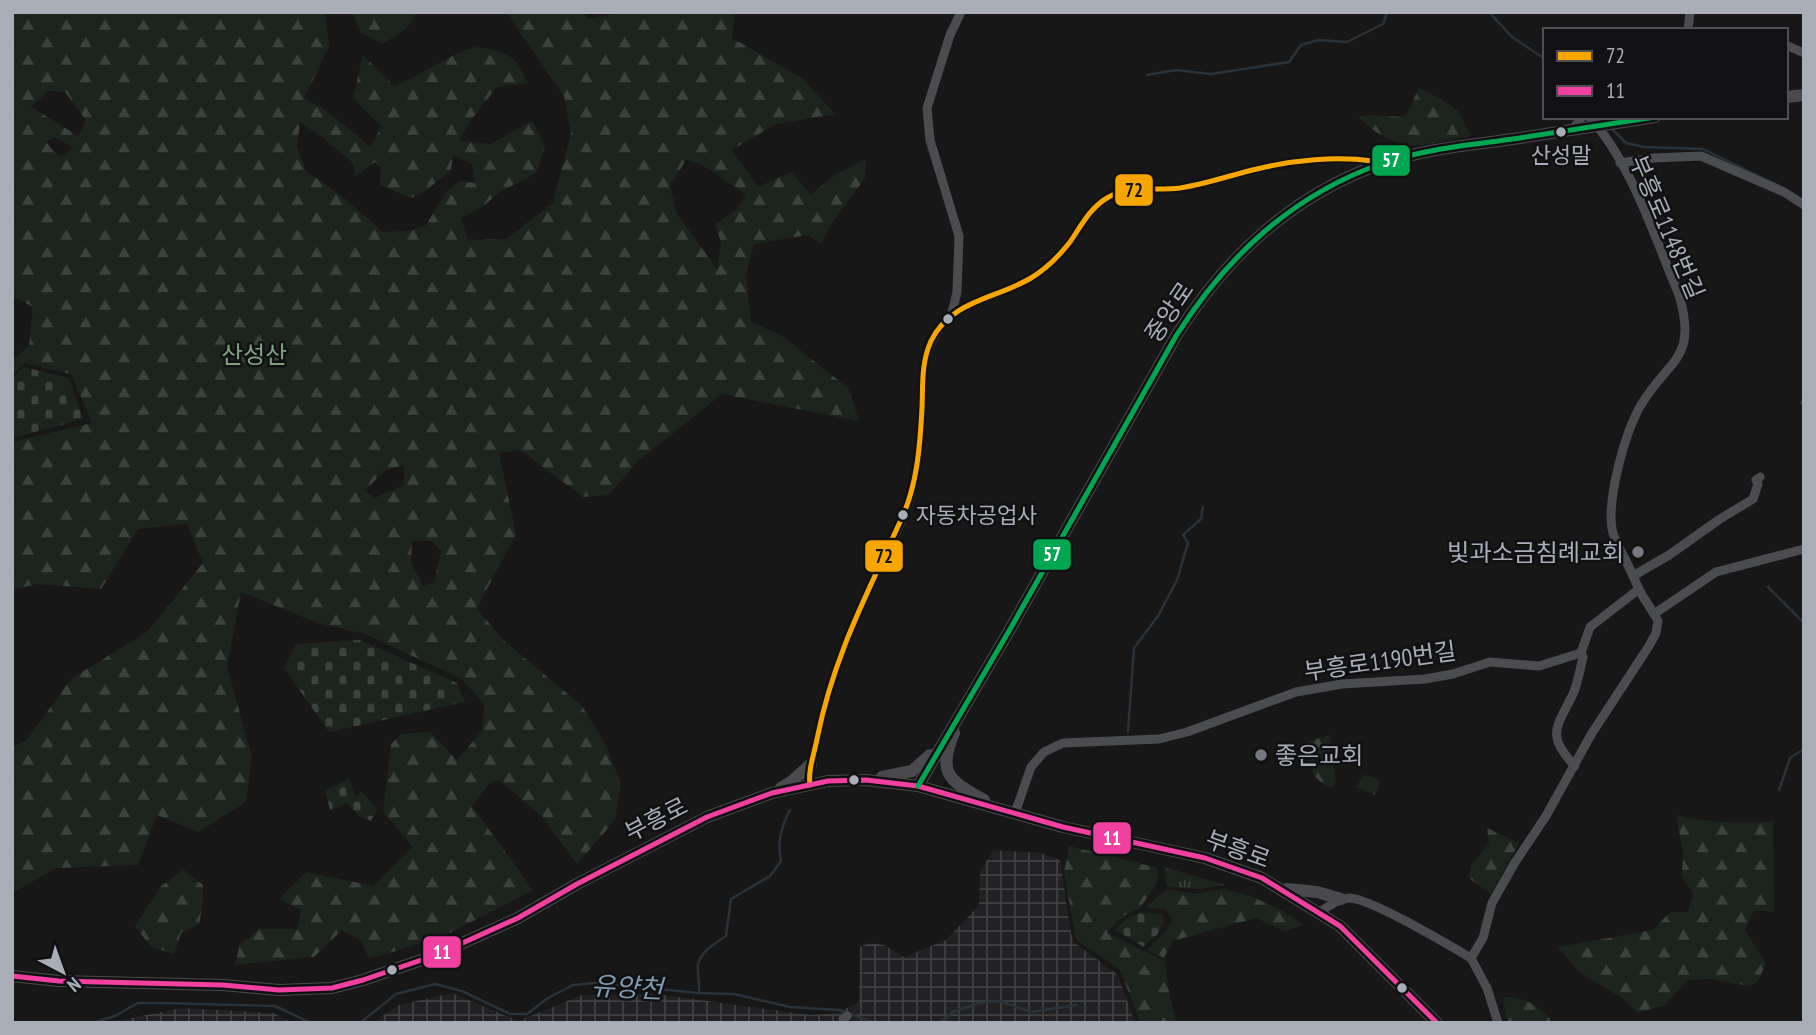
<svg xmlns="http://www.w3.org/2000/svg" width="1816" height="1035" font-family="'PT Sans Narrow','Noto Sans KR',sans-serif">
  <style>
    .industrial { fill: url(#industrial-grid) }
    .grass { fill: url(#grass-tufts) }
    .forest { fill: url(#forest-firs); fill-rule: evenodd }
    .cemetery { fill: url(#cemetery-stones) }
    .lines { fill: none; stroke-linecap: round; stroke-linejoin: round }
    .stream { stroke: #2a3239; stroke-width: 2.5 }
    .street { stroke: #4b4c50; stroke-width: 9 }
    .secondary { stroke: #4a4a4e; stroke-width: 12 }
    .bus-1-casing { stroke: #111113; stroke-width: 10 }
    .bus-2-casing { stroke: #111113; stroke-width: 10 }
    .bus-3-casing { stroke: #111113; stroke-width: 10 }
    .bus-1 { stroke: #f7a600; stroke-width: 5 }
    .bus-2 { stroke: #f240a1; stroke-width: 5 }
    .bus-3 { stroke: #00a651; stroke-width: 5 }
    .bus-dot { fill: #a8adb8; stroke: #111113; stroke-width: 2.5 }
    .poi-dot { fill: #757880; stroke: #111113; stroke-width: 2.5 }
    .labels { text-anchor: middle; dominant-baseline: central; stroke-width: 5; stroke-linejoin: round; paint-order: stroke }
    .bus-label { font-size: 22px; fill: #a8adb8; stroke: #111113 }
    .street-label { font-size: 24px; fill: #a8adb8; stroke: #111113 }
    .park-label { font-size: 24px; fill: #7fa381; stroke: #111113 }
    .poi-label { font-size: 24px; fill: #a8adb8; stroke: #111113; text-anchor: end }
    .water-label { font-size: 26px; font-style: italic; fill: #7f9bb3; stroke: #111113 }
    .line-badge { stroke: #111113; stroke-width: 2.5 }
    .badge-label { font-size: 19px; text-anchor: middle; font-weight: bold; fill: #fff }
    .pale-badge-label { font-size: 19px; text-anchor: middle; font-weight: bold; fill: #111 }
  </style>
  <defs>
    <pattern id="industrial-grid" width="8" height="8" patternUnits="userSpaceOnUse" patternTransform="scale(1.75)"><rect width="8" height="8" fill="#212123"/><path d="M0 4h8M4 0v8" fill="none" stroke="#3e3f41"/></pattern>
    <pattern id="grass-tufts" width="24" height="20" patternUnits="userSpaceOnUse" patternTransform="scale(1.75)"><rect width="24" height="20" fill="#1d241e"/><path d="M3 7l-1-3M5 7V3M7 7l1-3M15 17l-1-3M17 17v-4M19 17l1-3" fill="none" stroke="#3b413d"/></pattern>
    <pattern id="forest-firs" width="22" height="20" patternUnits="userSpaceOnUse" patternTransform="scale(1.75)"><rect width="22" height="20" fill="#1d241e"/><path d="M5 1l3.5 6h-7zM16 11l3.5 6h-7z" fill="#3b413d"/></pattern>
    <pattern id="cemetery-stones" width="16" height="16" patternUnits="userSpaceOnUse" patternTransform="scale(1.75)"><rect width="16" height="16" fill="#1d241e"/><path d="M2 7V4a2 2 0 0 1 4 0v3zM10 15v-3a2 2 0 0 1 4 0v3z" fill="#3b413d"/></pattern>
  </defs>
  <rect width="100%" height="100%" fill="#171717"/>
  <g class="industrial">
    <path d="M993 850 1041 853 1060 860 1071 934 1075 943 1118 975 1135 1023H372L399 1005 452 993 518 1021 582 995 656 994 810 1015 837 1013 859 1002 860 947 869 943 884 945 904 957 946 940 979 905 980 872Z"/>
    <path d="M181 1008 273 1013 293 1023H107Z"/>
  </g>
  <g class="grass">
    <path d="M1364 775 1378 778 1377 781 1380 783 1375 795 1356 787Z"/>
    <path d="M1164 867 1225 885 1200 889 1167 887Z"/>
  </g>
  <g class="forest">
    <path d="M12 12H325L329 47 304 98 324 109 371 147 381 126 353 98 363 55 394 86C421 76 445 56 473 48 483 46 505 52 514 60 520 64 524 76 528 83L497 87 471 120 459 141 491 144 532 121 545 146 536 173 498 193 485 205 461 218 468 240 506 239 553 203 571 133 564 96 506 12H583L588 19 625 12H735L732 38 802 78 835 114 776 124 732 150 758 187 791 172 811 195 833 176 866 159 865 178 830 226 821 244 807 235 754 244 746 274 751 322 781 335 848 388 859 421 722 394 638 461 609 495 583 497 520 450 499 453 516 534 477 608 501 638 582 706 605 743 621 784 615 820 577 864 542 816 500 781 490 782 472 806 533 890 442 937 369 959 361 941 342 930 314 957 235 965 240 944 260 929H297L301 910 279 899 307 872 373 886 413 847 383 812 391 744 401 734 430 732 457 760 482 731 484 704 462 679 365 634 318 623 241 592 227 667 252 757 246 802 198 832 157 815 138 865 56 868 12 893V747L26 741 71 679 147 632 203 563 187 524 138 529 101 589 37 584 12 590V442L92 423 71 374 25 363 12 376V361L29 346 33 307 12 296ZM48 91 65 92 86 120 78 136 31 107ZM300 122 321 136 353 163 355 177 375 162 381 168 380 185 411 198 424 192 451 170 453 155 472 164 475 183 460 181 447 191 426 225 410 231 383 232 343 197 306 171 297 147ZM54 137 73 147 65 155 59 156 46 142ZM686 160 702 165 746 194 735 211 715 224 721 242 717 269 677 214 670 186ZM404 465V485L375 498 365 491 384 471ZM412 541H432L441 551 434 582 423 586 411 562Z"/>
    <path d="M352 12H417L407 28 383 44 361 33Z"/>
    <path d="M1419 88 1441 99 1458 111 1471 136C1454 139 1438 143 1422 145 1400 148 1372 133 1359 117L1370 115 1405 117Z"/>
    <path d="M1330 735 1336 783 1333 788C1308 779 1310 765 1306 742Z"/>
    <path d="M1676 815C1708 823 1741 824 1773 821L1774 912 1754 910 1745 930 1766 964 1757 983 1748 986 1712 979 1688 980 1664 1005 1638 1013 1621 997 1579 972 1558 947 1653 930 1670 912H1688L1693 894 1682 876 1683 852Z"/>
    <path d="M1487 828 1519 843 1491 894 1469 878 1471 865 1489 844Z"/>
    <path d="M1069 846 1158 868 1157 883 1140 908 1123 916 1107 933 1165 961 1168 987 1176 1023H1139L1136 1010 1119 969 1076 940 1064 872Z"/>
    <path d="M184 870 203 885V903L199 924 181 933 174 954 151 947 135 926 161 886Z"/>
    <path d="M1167 889 1193 894 1223 889 1251 896 1285 912 1304 925 1285 931 1256 918 1173 941 1164 958 1147 950 1166 931 1172 920 1166 909 1145 908Z"/>
    <path d="M1503 997C1524 997 1535 1004 1550 1018V1023H1507Z"/>
  </g>
  <g class="cemetery">
    <path d="M23 367 69 378 83 419 12 438V379Z"/>
    <path d="M360 640 457 683 465 702 329 732 284 668 296 644Z"/>
    <path d="M349 778 356 797 361 791 377 809 371 821 359 816 347 803 330 810 325 791Z"/>
    <path d="M1141 912 1162 914 1164 923 1157 935 1143 947 1135 941 1114 930 1127 918Z"/>
  </g>
  <g class="lines">
    <g class="stream">
      <path d="M1489 12 1512 37 1545 59"/>
      <path d="M1147 75 1176 70 1211 74 1289 62 1301 45 1318 40 1347 42 1383 24 1387 12"/>
      <path d="M1612 129 1626 143 1644 147 1703 149 1779 186"/>
      <path d="M1804 397 1801 403 1804 405"/>
      <path d="M1768 587 1804 623"/>
      <path d="M1128 732 1134 648 1158 616 1177 580 1188 543 1183 535 1201 519 1203 507"/>
      <path d="M1779 790 1790 758 1804 749"/>
      <path d="M699 993C700 984 697 973 698 964 701 951 716 943 726 936L731 899 770 876 781 861C777 842 781 827 790 810"/>
      <path d="M92 1023 115 1016 138 1003H161L275 1006 311 1023"/>
      <path d="M360 1023 396 994 435 984 462 991 510 1014H527L548 998 573 985 594 983 699 993 734 994 790 1007 840 1010 875 1023"/>
      <path d="M939 1023 953 1012 979 1003 999 1001 1031 1012 1076 1005"/>
    </g>
    <g class="street">
      <path d="M1688 30 1690 12"/>
      <path d="M1786 45 1804 53"/>
      <path d="M1572 130 1582 117"/>
      <path d="M1620 163 1654 158 1701 156 1784 192 1804 205"/>
      <path d="M952 313 957 292 959 236 930 140 927 108 950 35 961 12"/>
      <path d="M1633 576 1669 555 1720 519 1753 499 1758 484 1756 480 1760 477"/>
      <path d="M1654 614 1716 572 1804 549"/>
      <path d="M1575 766C1545 735 1557 727 1573 694 1578 683 1580 669 1583 657L1581 653 1590 627 1639 589"/>
      <path d="M810 785C808 769 814 755 817 739 833 658 866 595 901 522 917 487 920 447 922 408 923 384 921 363 932 341 951 300 997 299 1032 277 1047 268 1060 255 1070 241 1081 226 1091 208 1108 198 1129 185 1157 191 1180 188 1207 184 1232 175 1258 169 1298 159 1343 157 1384 162"/>
      <path d="M1015 813 1031 767 1044 752 1063 743 1159 739 1187 732 1296 692 1342 684 1425 679 1453 674 1490 662 1539 666 1581 653"/>
      <path d="M1320 912C1329 906 1338 899 1349 898 1370 898 1449 945 1471 958"/>
      <path d="M1471 958 1483 938 1492 903 1514 864 1546 816 1592 733 1649 646 1656 633 1658 621C1653 611 1646 602 1641 593 1635 582 1631 570 1625 559 1620 549 1614 540 1612 529 1607 498 1625 432 1641 405 1669 358 1698 360 1679 295 1656 241 1630 159 1589 117"/>
      <path d="M1471 958 1487 988 1498 1023"/>
      <path d="M843 1019 847 1016"/>
    </g>
    <g class="secondary">
      <path d="M1786 97 1804 95"/>
      <path d="M954 733C936 775 951 781 984 800"/>
      <path d="M882 777 912 771 930 755"/>
      <path d="M918 786 1009 631 1176 336C1227 256 1292 195 1383 163 1425 149 1470 145 1513 139 1561 132 1608 124 1655 117"/>
      <path d="M781 788 791 782 811 764"/>
      <path d="M1287 889 1317 892 1341 899"/>
      <path d="M12 976 59 981 223 985 279 990 332 988 363 980 436 955 518 918 577 884 707 817 772 793 828 781 866 780 918 786 1063 827 1205 858 1262 878 1340 926 1437 1023"/>
    </g>
    <g class="bus-1-casing">
      <path id="bus-1" d="M810 785C808 769 814 755 817 739 833 658 866 596 900 522 917 487 920 447 922 408 923 385 921 363 931 341 951 300 996 299 1031 278 1046 269 1059 256 1070 242 1081 226 1090 208 1107 198 1128 185 1156 191 1180 188 1206 184 1231 175 1257 169 1293 160 1336 156 1373 161"/>
    </g>
    <g class="bus-2-casing">
      <path id="bus-2" d="M12 976 59 981 223 985 279 990 332 988 363 980 436 955 518 918 577 884 707 817 772 793 828 781 866 780 918 786 1063 827 1205 858 1262 878 1340 926 1437 1023"/>
    </g>
    <g class="bus-3-casing">
      <path id="bus-3" d="M918 786 1009 631 1176 336C1227 256 1292 195 1383 163 1425 149 1470 145 1513 139 1561 132 1608 124 1655 117"/>
    </g>
    <use href="#bus-1" class="bus-1"/>
    <use href="#bus-2" class="bus-2"/>
    <use href="#bus-3" class="bus-3"/>
  </g>
  <g class="bus-dot">
    <circle cx="1561" cy="132" r="6"/>
    <circle cx="948" cy="319" r="6"/>
    <circle cx="903" cy="515" r="6"/>
    <circle cx="854" cy="780" r="6"/>
    <circle cx="392" cy="970" r="6"/>
    <circle cx="1402" cy="988" r="6"/>
  </g>
  <g class="poi-dot">
    <circle cx="1638" cy="552" r="7"/>
    <circle cx="1261" cy="755" r="7"/>
  </g>
  <g class="labels">
    <g class="bus-label">
      <text x="1561" y="155">산성말</text>
      <text x="916" y="515" text-anchor="start">자동차공업사</text>
    </g>
    <g class="street-label">
      <text transform="translate(1667 227) rotate(67)">부흥로1148번길</text>
      <text transform="translate(1169 312) rotate(-56)">중앙로</text>
      <text transform="translate(1380 661) rotate(-8)">부흥로1190번길</text>
      <text transform="translate(656 819) rotate(-27)">부흥로</text>
      <text transform="translate(1238 849) rotate(20)">부흥로</text>
    </g>
    <g class="park-label">
      <text x="254" y="354">산성산</text>
    </g>
    <g class="poi-label">
      <text x="1624" y="552">빛과소금침례교회</text>
      <text x="1275" y="755" text-anchor="start">좋은교회</text>
    </g>
    <g class="water-label">
      <text transform="translate(627 987) rotate(3)">유양천</text>
    </g>
  </g>
  <g class="line-badge">
    <rect x="1371" y="144" width="40" height="33" rx="7" fill="#00a651"/>
    <rect x="1114" y="173" width="40" height="34" rx="7" fill="#f7a600"/>
    <rect x="1032" y="538" width="40" height="33" rx="7" fill="#00a651"/>
    <rect x="864" y="539" width="40" height="34" rx="7" fill="#f7a600"/>
    <rect x="1092" y="821" width="40" height="34" rx="7" fill="#f240a1"/>
    <rect x="422" y="935" width="40" height="34" rx="7" fill="#f240a1"/>
  </g>
  <g class="badge-label">
    <text x="1391" y="167">57</text>
    <text x="1052" y="561">57</text>
    <text x="1112" y="845">11</text>
    <text x="442" y="959">11</text>
  </g>
  <g class="pale-badge-label">
    <text x="1134" y="197">72</text>
    <text x="884" y="563">72</text>
  </g>
  <rect width="1816" height="1035" fill="none" stroke="#a8adb8" stroke-width="28"/>
  <rect x="1543" y="28" width="245" height="91" fill="#111113" stroke="#4d4f55" stroke-width="2"/>
  <rect x="1557" y="51" width="35" height="10" fill="#f7a600" stroke="#4d4f55" stroke-width="2"/>
  <text x="1606" y="63" font-size="21" fill="#a8adb8">72</text>
  <rect x="1557" y="86" width="35" height="10" fill="#f240a1" stroke="#4d4f55" stroke-width="2"/>
  <text x="1606" y="98" font-size="21" fill="#a8adb8">11</text>
  <g transform="translate(63 972) rotate(139)" stroke="#111113" stroke-width="5" paint-order="stroke">
  <path d="M0-5L12 26L0 18L-12 26Z" fill="#a8adb8"/>
  <text y="-10" font-size="19" font-weight="bold" text-anchor="middle" fill="#a8adb8">N</text>
  </g>
</svg>
